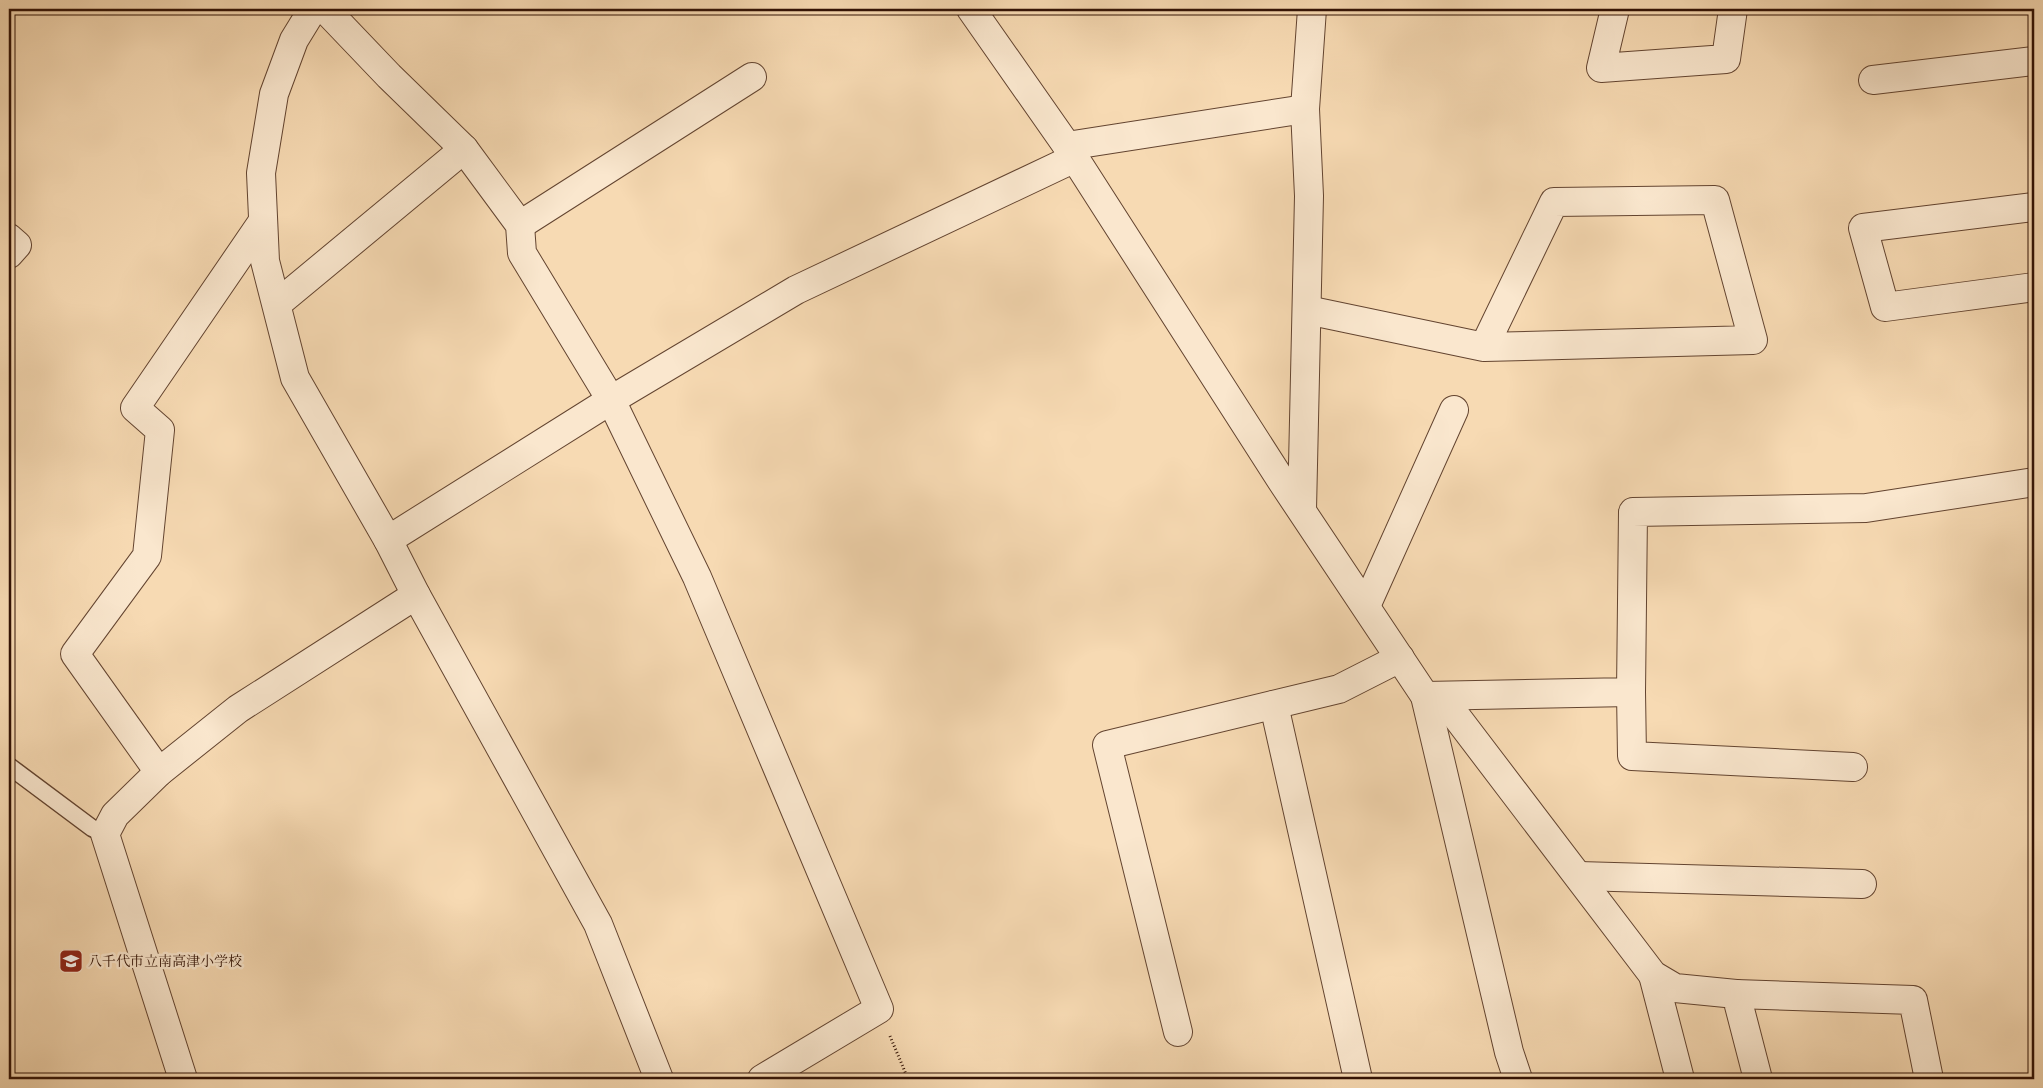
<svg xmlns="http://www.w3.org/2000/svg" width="2043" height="1088" font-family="'IM FELL Great Primer','Noto Serif JP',serif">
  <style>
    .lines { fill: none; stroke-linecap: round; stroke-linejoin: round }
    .lane-casing { stroke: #634430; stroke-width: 19 }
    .street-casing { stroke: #634430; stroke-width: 30 }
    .path { stroke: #321205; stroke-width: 3; stroke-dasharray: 1 2.5; stroke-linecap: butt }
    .lane { stroke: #fae7ce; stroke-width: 16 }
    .street { stroke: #fae7ce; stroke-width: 28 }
    .labels { text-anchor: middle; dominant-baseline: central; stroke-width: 5; stroke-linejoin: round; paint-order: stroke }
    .poi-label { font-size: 14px; fill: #321205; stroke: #fae7ce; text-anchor: start }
  </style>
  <rect width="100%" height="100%" fill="#f7dab3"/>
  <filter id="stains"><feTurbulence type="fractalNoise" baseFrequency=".004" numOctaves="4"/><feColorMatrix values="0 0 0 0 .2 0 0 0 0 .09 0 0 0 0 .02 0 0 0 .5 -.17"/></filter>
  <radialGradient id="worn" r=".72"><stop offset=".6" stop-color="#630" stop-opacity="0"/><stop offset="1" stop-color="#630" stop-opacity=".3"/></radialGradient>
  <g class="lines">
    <g class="lane-casing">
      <path id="lane" d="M9 766 92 828 105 834"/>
    </g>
    <g class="street-casing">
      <g id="street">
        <path d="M313 9 294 40 274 94 261 173 265 261 295 378 388 540 416 595 598 924 659 1079"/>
        <path d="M325 9 389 76 464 149 520 225 522 253 611 400 697 577 879 1009 762 1079"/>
        <path d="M971 9 1067 146 1281 480 1425 696 1456 716 1653 975 1675 988 1736 994 1758 1079"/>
        <path d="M1615 9 1601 68 1726 59 1733 9"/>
        <path d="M1873 80 2034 61"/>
        <path d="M1067 146 1305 109"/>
        <path d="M2034 207 1863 228 1885 307 2034 287"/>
        <path d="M520 225 752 77"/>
        <path d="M9 238 17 245 9 254"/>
        <path d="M277 304 464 149"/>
        <path d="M1307 310 1484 347 1753 340 1715 200 1554 202 1484 347"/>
        <path d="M1302 510 1309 196 1305 109 1312 9"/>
        <path d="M388 540 611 400 796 290 1075 158"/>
        <path d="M1366 606 1454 410"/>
        <path d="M1631 692 1632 756 1853 767"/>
        <path d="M1274 705 1358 1079"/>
        <path d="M159 772 75 654 147 556 160 430 135 408 263 221"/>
        <path d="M1579 876 1862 884"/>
        <path d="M1653 975 1680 1079"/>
        <path d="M1736 994 1913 1000 1929 1079"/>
        <path d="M1178 1032 1107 745 1339 689 1400 658"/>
        <path d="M183 1079 105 834 115 815 159 772 238 709 416 595"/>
        <path d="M1518 1079 1509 1052 1425 696 1631 692 1633 512 1866 508 2034 482"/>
      </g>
    </g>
    <path class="path" d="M890 1036 908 1079"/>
    <use href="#lane" class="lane"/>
    <use href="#street" class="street"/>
  </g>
  <defs>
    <g id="school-square" transform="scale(1.25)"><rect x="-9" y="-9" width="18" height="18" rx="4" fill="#8f2418" stroke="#fae7ce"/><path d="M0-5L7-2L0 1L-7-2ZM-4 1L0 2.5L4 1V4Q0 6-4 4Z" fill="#fff"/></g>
  </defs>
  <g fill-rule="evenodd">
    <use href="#school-square" x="71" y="961"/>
  </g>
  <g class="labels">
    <g class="poi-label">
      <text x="88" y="961">八千代市立南高津小学校</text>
    </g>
  </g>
  <rect width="2043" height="1088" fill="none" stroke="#f7dab3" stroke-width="30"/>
  <rect x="10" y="10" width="2023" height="1068" fill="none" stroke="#321205" stroke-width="2.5"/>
  <rect x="15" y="15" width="2013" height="1058" fill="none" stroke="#321205"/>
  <rect width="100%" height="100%" filter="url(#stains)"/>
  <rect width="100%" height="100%" fill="url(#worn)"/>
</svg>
